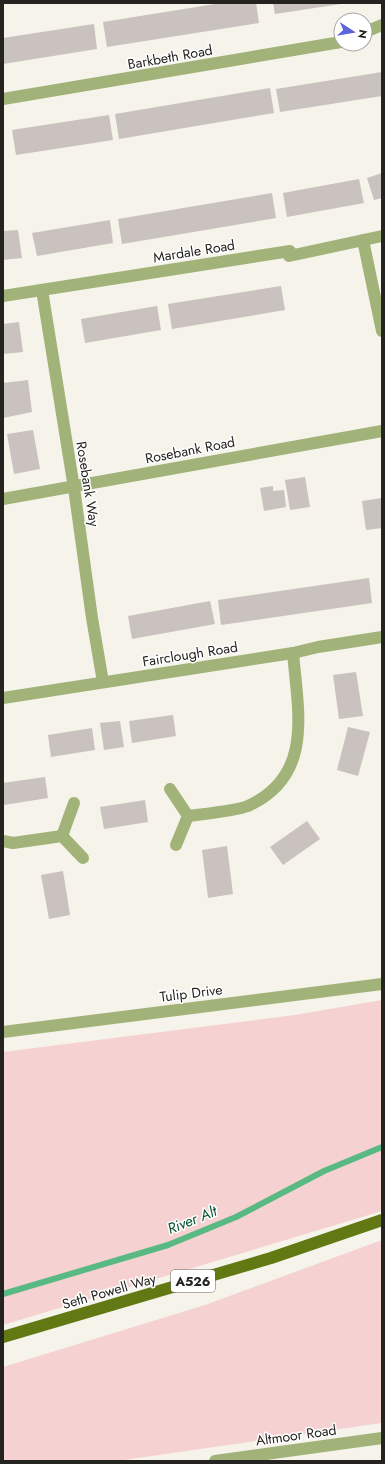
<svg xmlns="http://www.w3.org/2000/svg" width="385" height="1464" font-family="Jost,sans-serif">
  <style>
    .green { fill: #f5d1d1 }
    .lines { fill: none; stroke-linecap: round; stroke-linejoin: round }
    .stream { stroke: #58b982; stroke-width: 6 }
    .building { fill: #c9c2be }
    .minor { stroke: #a1b379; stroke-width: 12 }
    .major { stroke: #627913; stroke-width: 12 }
    .labels { text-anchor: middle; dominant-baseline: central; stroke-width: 3; stroke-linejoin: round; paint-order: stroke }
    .shield { fill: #fff; stroke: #666563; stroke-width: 1 }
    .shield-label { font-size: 13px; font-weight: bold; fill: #242320 }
    .street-label { font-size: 14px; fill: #242320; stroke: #fff }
    .water-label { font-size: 15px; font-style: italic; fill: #055431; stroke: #fff }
  </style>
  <rect width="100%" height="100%" fill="#f6f3eb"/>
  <g class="green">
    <path d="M382 1000V1211L3 1325V1052L295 1015Z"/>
    <path d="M382 1240V1423L117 1461H3V1367L205 1305Z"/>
  </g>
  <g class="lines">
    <path class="stream" d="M3 1294 168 1245 236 1217 324 1171 382 1147"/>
  </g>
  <g class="building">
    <path d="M221 3H256L259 23 107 47 103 22Z"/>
    <path d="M273 3H341V4L275 14Z"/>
    <path d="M94 24 97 49 3 64V38Z"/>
    <path d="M382 72V96L280 112 276 89Z"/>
    <path d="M270 88 274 113 119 139 115 114Z"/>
    <path d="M109 115 113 140 16 155 12 130Z"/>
    <path d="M382 173V198L374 200 367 178Z"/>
    <path d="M359 179 364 203 287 217 283 193Z"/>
    <path d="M272 193 276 218 122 244 118 219Z"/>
    <path d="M110 220 113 243 37 256 32 233Z"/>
    <path d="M18 230 22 258 3 260V231Z"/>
    <path d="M281 286 285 310 172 329 168 304Z"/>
    <path d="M157 306 161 330 85 343 81 319Z"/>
    <path d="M19 322 23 352 3 354V324Z"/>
    <path d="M28 380 32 412 3 418V383Z"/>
    <path d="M33 430 40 469 14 474 7 434Z"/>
    <path d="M305 477 310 507 290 510 285 480Z"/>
    <path d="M273 486V491L284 490 286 507 264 511 260 488Z"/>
    <path d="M382 498V528L366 530 362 501Z"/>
    <path d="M369 578 372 603 221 625 218 600Z"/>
    <path d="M210 601 215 624 132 639 128 616Z"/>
    <path d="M356 672 363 716 339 719 333 675Z"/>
    <path d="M173 715 176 736 132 743 129 721Z"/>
    <path d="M120 721 124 747 104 750 100 723Z"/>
    <path d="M348 727 370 732 358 776 337 770Z"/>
    <path d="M92 728 95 750 51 757 48 735Z"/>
    <path d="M45 777 48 798 4 805 3 783Z"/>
    <path d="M145 800 148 822 104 829 100 807Z"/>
    <path d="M307 821 320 839 283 865 270 847Z"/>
    <path d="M227 846 233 894 208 898 202 850Z"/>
    <path d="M63 871 70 915 49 919 41 875Z"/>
  </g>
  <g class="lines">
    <g class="minor">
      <path d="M365 32 382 25"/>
      <path d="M3 99 341 42"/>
      <path d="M363 240 382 331"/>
      <path d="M42 290 74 488 92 618 103 682"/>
      <path d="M3 296 290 251 289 256 382 236"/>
      <path d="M3 499 382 431"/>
      <path d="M3 698 293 653 318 647 382 637"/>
      <path d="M170 789 188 816 176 845"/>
      <path d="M74 803 62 836 83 858"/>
      <path d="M188 816C203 814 235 811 248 806 314 776 298 712 293 653"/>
      <path d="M3 841 13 843 62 836"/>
      <path d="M3 1032 382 984"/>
      <path d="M215 1461 382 1438"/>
    </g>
    <path class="major" d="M3 1337 271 1258 382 1220"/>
  </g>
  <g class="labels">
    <rect class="shield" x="171" y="1270" width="44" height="22" rx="3"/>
    <g class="shield-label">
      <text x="193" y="1281">A526</text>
    </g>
    <g class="street-label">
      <text transform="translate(170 57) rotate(-10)">Barkbeth Road</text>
      <text transform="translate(194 251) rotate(-9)">Mardale Road</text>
      <text transform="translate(190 450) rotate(-11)">Rosebank Road</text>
      <text transform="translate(88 484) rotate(81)">Rosebank Way</text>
      <text transform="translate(190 654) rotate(-9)">Fairclough Road</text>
      <text transform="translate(191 993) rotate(-7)">Tulip Drive</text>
      <text transform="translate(109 1291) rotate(-16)">Seth Powell Way</text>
      <text transform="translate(296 1435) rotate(-8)">Altmoor Road</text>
    </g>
    <g class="water-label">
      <text transform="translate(192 1220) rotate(-22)">River Alt</text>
    </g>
  </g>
  <rect width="385" height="1464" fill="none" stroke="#242320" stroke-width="8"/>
  <g transform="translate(353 32) rotate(102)"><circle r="19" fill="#ffffff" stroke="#a7a7a6"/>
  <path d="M0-3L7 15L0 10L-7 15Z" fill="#5d65dd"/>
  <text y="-6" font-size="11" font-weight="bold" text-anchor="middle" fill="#242320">N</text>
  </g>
</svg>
